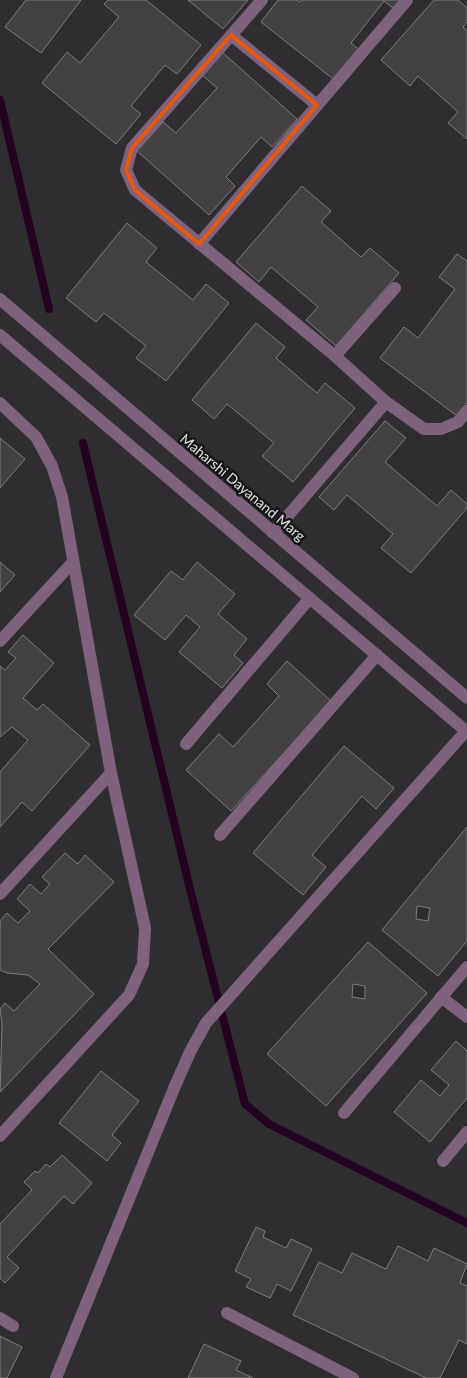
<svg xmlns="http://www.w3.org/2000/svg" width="467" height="1378" font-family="Lato,sans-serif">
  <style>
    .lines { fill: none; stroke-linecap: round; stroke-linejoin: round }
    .stream { stroke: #220322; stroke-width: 8 }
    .building { fill: #444143; stroke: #807e80; fill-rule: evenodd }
    .minor { stroke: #7f627d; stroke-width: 12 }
    .marked { fill: none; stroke: #e8590c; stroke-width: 4; stroke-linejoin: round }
    .labels { text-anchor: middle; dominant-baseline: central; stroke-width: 5; stroke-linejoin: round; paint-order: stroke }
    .street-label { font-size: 14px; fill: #e5e3e5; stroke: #171617 }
  </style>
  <rect width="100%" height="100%" fill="#2f2d2f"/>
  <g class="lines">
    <g class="stream">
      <path d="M0 100 49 309"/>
      <path d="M83 443 190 889 245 1104 269 1124 467 1223"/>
    </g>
  </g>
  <g class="building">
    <path d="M26 0H81L41 53 5 27Z"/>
    <path d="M108 0H146L201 45 177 74 165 65 131 106 141 114 116 144 42 83 67 52 80 63 119 17 104 4Z"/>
    <path d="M188 0H248L223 29Z"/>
    <path d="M278 0H297L299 2 301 0H404L396 10 384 1 351 43 361 51 337 82 261 22Z"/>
    <path d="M434 0H458L467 8V22L463 27 467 31V139L448 123 458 112 418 76 410 86 381 60Z"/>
    <path d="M222 52 297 119 272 147 261 137 226 177 235 186 209 215 137 151 163 122 176 133 217 88 202 75Z"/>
    <path d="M302 186 331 211 321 222 361 257 370 248 399 273 336 346 306 320 318 307 271 267 259 282 236 262Z"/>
    <path d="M127 223 157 248 146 262 193 300 206 284 229 303 166 381 136 358 146 346 104 313 96 322 66 298Z"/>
    <path d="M457 254 467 261V403L457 416 380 358 404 327 418 338 455 289 439 277Z"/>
    <path d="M256 323 285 347 276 358 317 393 325 383 355 408 293 482 262 456 274 443 227 404 214 419 192 400Z"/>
    <path d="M385 421 406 438 385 462 437 506 451 490 467 504V508L411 573 381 548 393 534 347 495 334 510 319 497Z"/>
    <path d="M0 438 25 459 0 488Z"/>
    <path d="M0 562 15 575 0 592Z"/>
    <path d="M197 562 235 594 218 614 247 639 234 655 243 663 222 688 179 652 200 627 186 615 165 640 134 615 171 571 183 580Z"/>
    <path d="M23 635 54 663 23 698 37 710 43 704 90 745 32 811 22 802 0 827V772L28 740 12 727 0 737V666L5 670 16 658 8 652Z"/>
    <path d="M287 661 331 701 231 811 186 770 219 734 233 747 279 696 267 684Z"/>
    <path d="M344 746 394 788 376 809 362 796 312 855 326 867 303 895 253 853Z"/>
    <path d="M467 827V941L438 976 382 930ZM417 906 430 908 428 921 416 919Z"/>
    <path d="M65 853 78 864 85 855 114 882 48 949 94 994 0 1092 2 1024 0 1009 5 1003 14 1011 40 984 28 975 7 973 0 970V921L7 913 18 923 30 911 17 899 30 884 41 894 50 884 42 877Z"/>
    <path d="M368 942 427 993 326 1106 267 1054ZM353 984 365 986V999L352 997Z"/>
    <path d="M456 1041 467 1051V1098L430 1142 394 1112 421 1080 440 1096 449 1085 431 1070Z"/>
    <path d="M101 1071 139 1101 112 1135 121 1143 107 1161 59 1123Z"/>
    <path d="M62 1155 92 1183 73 1204 64 1196 7 1257 19 1268 5 1283 0 1278V1224L32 1190 24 1182 35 1171 38 1173 46 1164 50 1167Z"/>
    <path d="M256 1227 265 1231 263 1237 286 1248 291 1239 312 1249 291 1291 277 1284 270 1298 246 1287 251 1279 235 1271Z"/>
    <path d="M398 1246 428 1261 434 1248 467 1264 460 1283 467 1286V1344L459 1340 440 1378H426L293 1315 319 1262 342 1273 352 1253 386 1269Z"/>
    <path d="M0 1336 22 1347 7 1378H0Z"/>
    <path d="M204 1344 241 1361 236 1370 253 1378H188Z"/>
  </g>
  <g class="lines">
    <g class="minor">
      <path d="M262 0 132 148 126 170 135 190 335 356 386 402 424 429H441L458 422 467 411"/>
      <path d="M231 35 317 105"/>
      <path d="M199 244 407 0"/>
      <path d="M0 299 467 698"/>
      <path d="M0 335 467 732"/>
      <path d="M335 356 395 288"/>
      <path d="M0 403 36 437 52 466 62 497 111 773 145 928 143 964 129 995 0 1136"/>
      <path d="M273 533 386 402"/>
      <path d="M0 641 72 563"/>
      <path d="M186 744 310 598"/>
      <path d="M220 835 377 655"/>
      <path d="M0 894 111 773"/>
      <path d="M441 997 467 1017"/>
      <path d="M344 1113 467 967"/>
      <path d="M443 1161 467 1132"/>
      <path d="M227 1313 353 1378"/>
      <path d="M0 1318 13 1326"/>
      <path d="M56 1378 175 1086 190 1052 206 1023 466 731"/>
    </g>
  </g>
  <path class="marked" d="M231 35 317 105 199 244 135 190 126 170 132 148Z"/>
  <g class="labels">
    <g class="street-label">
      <text transform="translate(243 487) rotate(40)">Maharshi Dayanand Marg</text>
    </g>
  </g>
</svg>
